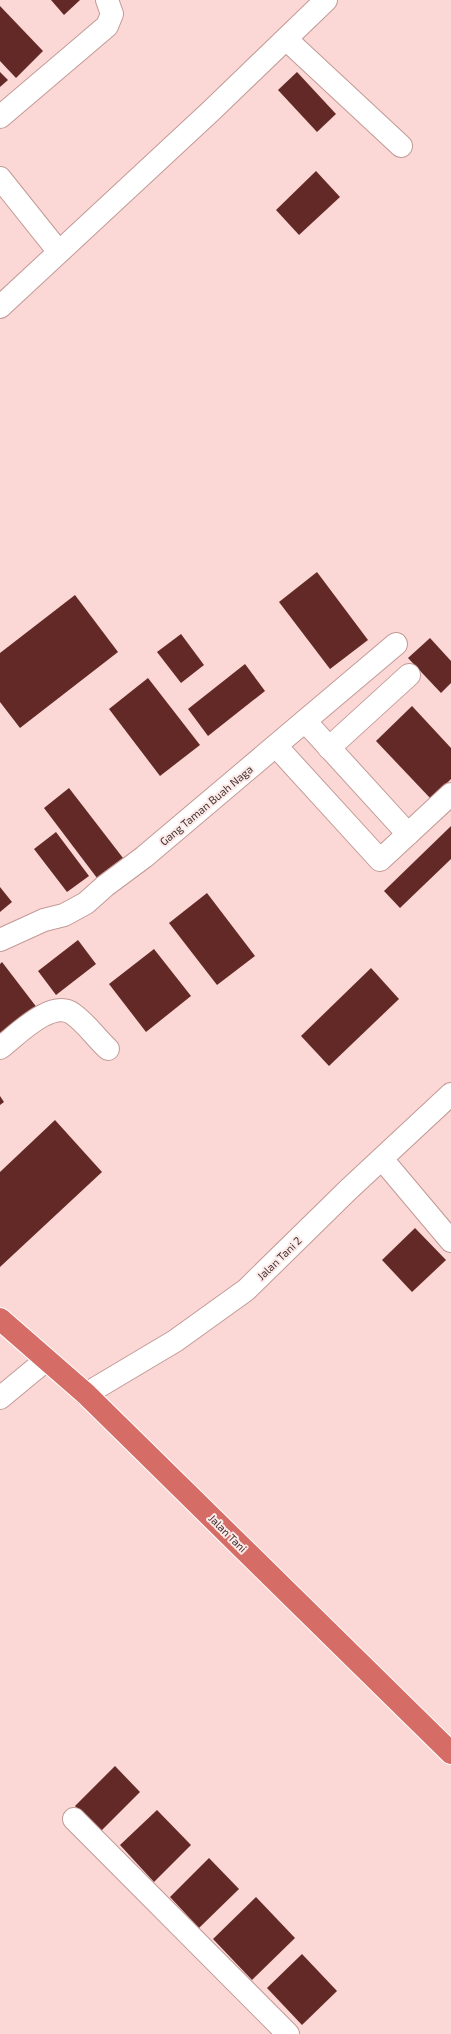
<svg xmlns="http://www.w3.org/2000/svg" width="451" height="2034" font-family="'Exo 2',sans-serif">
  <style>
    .building { fill: #632926 }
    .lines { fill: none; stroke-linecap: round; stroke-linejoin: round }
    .minor-casing { stroke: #c29a96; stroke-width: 24 }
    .highway-casing { stroke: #fff; stroke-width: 24 }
    .minor { stroke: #fff; stroke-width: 22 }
    .highway { stroke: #d56c66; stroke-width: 22 }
    .labels { text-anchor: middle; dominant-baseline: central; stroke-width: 4; stroke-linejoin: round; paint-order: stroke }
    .street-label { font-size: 11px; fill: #453433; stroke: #fceae8 }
  </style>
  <rect width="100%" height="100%" fill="#fbd8d5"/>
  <g class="building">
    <path d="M51 0H80L64 15Z"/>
    <path d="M0 6 43 51 16 78 0 61Z"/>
    <path d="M0 72 8 80 0 87Z"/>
    <path d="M297 72 336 114 317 132 278 90Z"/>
    <path d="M316 171 340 197 299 235 276 210Z"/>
    <path d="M317 572 368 640 330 669 279 602Z"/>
    <path d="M75 595 118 652 20 728 0 702V653Z"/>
    <path d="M181 634 204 665 181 683 157 652Z"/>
    <path d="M430 638 451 661V683L441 693 408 658Z"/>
    <path d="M245 664 265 691 208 736 188 709Z"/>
    <path d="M148 678 200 745 160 776 109 709Z"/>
    <path d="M412 706 451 748V779L431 799 376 741Z"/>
    <path d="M69 788 123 858 97 878 44 808Z"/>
    <path d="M451 826V859L400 908 384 891Z"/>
    <path d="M56 832 89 876 67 892 34 849Z"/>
    <path d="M0 887 12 902 0 912Z"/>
    <path d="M207 893 255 956 217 985 169 923Z"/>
    <path d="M78 940 96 964 56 995 38 971Z"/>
    <path d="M154 949 191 996 146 1032 109 984Z"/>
    <path d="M2 962 38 1009 0 1038V964Z"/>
    <path d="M371 968 399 999 329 1066 301 1036Z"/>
    <path d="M0 1096 4 1102 0 1105Z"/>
    <path d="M55 1120 102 1172 0 1267V1172Z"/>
    <path d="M415 1228 446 1260 412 1292 382 1260Z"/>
    <path d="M115 1766 140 1792 100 1832 75 1806Z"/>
    <path d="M157 1810 191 1845 154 1882 120 1845Z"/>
    <path d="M209 1858 239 1889 199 1928 170 1897Z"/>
    <path d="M256 1897 295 1938 252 1980 213 1939Z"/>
    <path d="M302 1954 337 1991 302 2025 267 1988Z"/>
  </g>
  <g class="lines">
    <g class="minor-casing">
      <g id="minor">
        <path d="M286 39 401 146"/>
        <path d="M0 117 107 26 112 14 107 0"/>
        <path d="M0 178 59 252"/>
        <path d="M0 307 212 110 326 0"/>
        <path d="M305 721 408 834"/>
        <path d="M276 746 380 860 451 794"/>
        <path d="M329 748 409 675"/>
        <path d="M0 940 44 920 64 915 86 903 105 886 144 857 396 644"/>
        <path d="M0 1048C16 1036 52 998 73 1014 86 1023 96 1038 108 1049"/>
        <path d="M382 1159 451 1241"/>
        <path d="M86 1394 175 1341 246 1290 348 1190 451 1094"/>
        <path d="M0 1398 46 1360"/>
        <path d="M74 1819 288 2034"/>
      </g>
    </g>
    <g class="highway-casing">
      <path id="highway" d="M0 1319 86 1394 451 1753"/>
    </g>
    <use href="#minor" class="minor"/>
    <use href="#highway" class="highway"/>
  </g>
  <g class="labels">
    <g class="street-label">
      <text transform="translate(206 805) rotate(-40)">Gang Taman Buah Naga</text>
      <text transform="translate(279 1258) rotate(-44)">Jalan Tani 2</text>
      <text transform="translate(228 1533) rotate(45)">Jalan Tani</text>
    </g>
  </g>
</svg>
